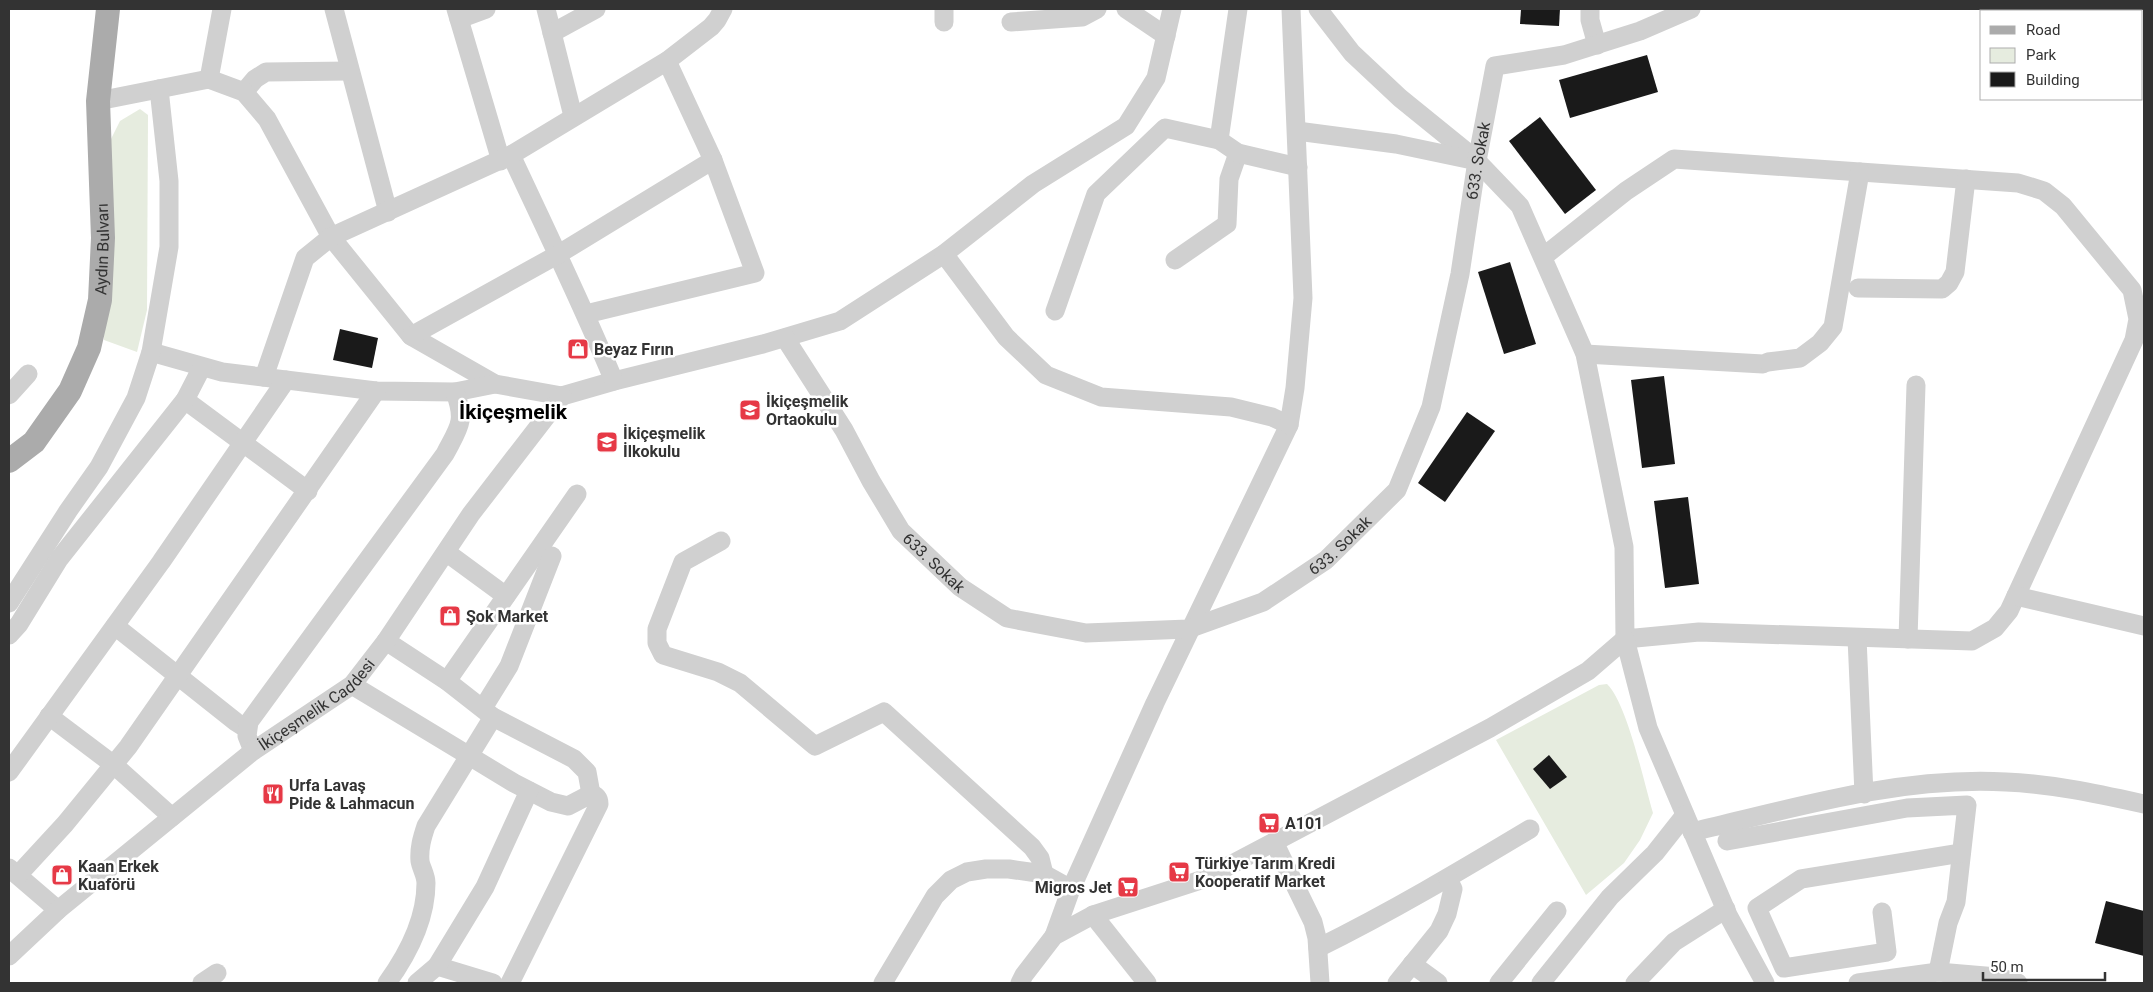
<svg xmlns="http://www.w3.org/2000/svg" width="2153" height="992" font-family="Roboto,sans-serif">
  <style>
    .green { fill: #e6ecdf }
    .building { fill: #1a1a1a }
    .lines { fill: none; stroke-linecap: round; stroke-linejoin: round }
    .minor { stroke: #d0d0d0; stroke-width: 19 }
    .major { stroke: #ababab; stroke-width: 24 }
    .labels { text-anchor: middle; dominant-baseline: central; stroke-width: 5; stroke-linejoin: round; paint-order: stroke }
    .street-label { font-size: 16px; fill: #333; stroke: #fff }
    .poi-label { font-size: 16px; font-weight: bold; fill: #333; stroke: #fff; text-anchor: start }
    .district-label { font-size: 21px; font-weight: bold; fill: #000; stroke: #fff }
  </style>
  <rect width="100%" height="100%" fill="#fff"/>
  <g class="green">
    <path d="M140 109 148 115 147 310 137 352 104 340 110 141 120 121Z"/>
    <path d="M1607 684C1627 703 1644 783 1653 813L1640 840 1624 863 1586 895 1496 740 1599 685Z"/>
  </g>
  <g class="building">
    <path d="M1521 9H1560L1559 26 1520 24Z"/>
    <path d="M1647 55 1658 92 1570 118 1559 80Z"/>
    <path d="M1540 117 1596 190 1565 214 1509 141Z"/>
    <path d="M1510 262 1536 344 1504 354 1478 272Z"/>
    <path d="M340 329 378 338 372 368 333 360Z"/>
    <path d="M1664 376 1675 464 1642 468 1631 380Z"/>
    <path d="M1467 412 1495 431 1445 502 1418 483Z"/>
    <path d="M1688 497 1699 584 1665 588 1654 501Z"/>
    <path d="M1549 755 1567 777 1550 789 1533 769Z"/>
    <path d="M2106 901 2144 911V956L2095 943Z"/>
  </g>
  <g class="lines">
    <g class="minor">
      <path d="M334 9 388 212"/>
      <path d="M456 9 501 161"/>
      <path d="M546 9 573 116"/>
      <path d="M1126 9 1166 36"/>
      <path d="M1318 9 1352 53 1400 98 1474 158"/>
      <path d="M1590 9V20L1597 45"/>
      <path d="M459 19 486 9"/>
      <path d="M944 22V9"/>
      <path d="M1011 22 1082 17 1097 9"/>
      <path d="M552 33 596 9"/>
      <path d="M209 79 222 9"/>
      <path d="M244 92 255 79 266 72 350 71"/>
      <path d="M98 101 209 79 244 92 267 119 331 237 411 336 495 384 562 396 614 381 763 344 840 321 944 254 1033 184 1126 126 1156 78 1172 9"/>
      <path d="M1297 131 1396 144 1477 161 1520 206 1585 354 1624 547 1625 639 1699 632 1972 641 1995 628 2009 611 2134 340 2138 319 2132 290 2063 206 2044 191 2018 183 1674 159 1626 191 1543 257"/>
      <path d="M1219 140 1238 9"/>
      <path d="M511 155C546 230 582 304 614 381"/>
      <path d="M944 254 1006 337 1046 375 1101 397 1231 407 1272 417 1289 425 1155 703 1071 889 1054 936"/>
      <path d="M1175 260 1227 224 1229 179 1238 153"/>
      <path d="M1858 288 1942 289 1949 283 1955 272 1966 179"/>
      <path d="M1055 311 1096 194 1165 128 1219 140 1238 153 1298 167"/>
      <path d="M586 314 755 273 713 160 667 61"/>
      <path d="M411 336 557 255 713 160"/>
      <path id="s1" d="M785 338 844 430 871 481 901 531 960 587 1007 618 1086 633 1188 629 1263 602 1326 560 1397 490 1431 407 1460 274 1477 161 1495 66 1564 55 1640 31 1691 9"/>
      <path d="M151 352 222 372 376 391 455 392 495 384"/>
      <path d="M1585 354 1763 364"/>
      <path d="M1768 362 1800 358 1820 343 1833 327 1860 172"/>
      <path d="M264 377 305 258 331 237 511 155 667 61 711 27 717 20 723 9"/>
      <path d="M9 395 28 374"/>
      <path d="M185 400 308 491"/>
      <path d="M1289 425 1295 388 1303 298 1291 9"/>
      <path d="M721 541 683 562 657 629V643L663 655 718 672 740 683 815 746 884 712 1032 847 1040 858 1044 874"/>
      <path d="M446 552 506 596"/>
      <path d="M2016 596 2144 626"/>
      <path d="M9 603 68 511 99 467 136 398 151 352 169 247V181L159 89"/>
      <path d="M115 626 236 722 247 729"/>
      <path d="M9 635 19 624 59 559 185 400 202 367"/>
      <path d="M1857 638 1864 794"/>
      <path d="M1908 639 1916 385"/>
      <path d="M386 641 447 681 493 717 574 759 587 772 591 794"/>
      <path d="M447 681 577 494"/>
      <path d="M352 685 514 783 551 802 568 806 591 794C596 795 599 798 599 804L510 983"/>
      <path d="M483 708 509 666 552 556"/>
      <path d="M49 716 114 765 172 817"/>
      <path d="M253 751 247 736 249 722 445 454C459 427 466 422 455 392"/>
      <path d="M9 772 161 562 286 380"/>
      <path d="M1692 832C1793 808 1901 776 2006 782 2053 784 2098 794 2144 804"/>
      <path d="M1727 841 1907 808 1967 805 1956 902 1948 923 1938 972"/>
      <path d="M1274 842 1313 922 1317 938 1320 983"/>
      <path d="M9 868 58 910"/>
      <path d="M18 875 65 824 128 747 376 391"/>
      <path d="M1882 912 1887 952 1784 968 1757 908 1801 879 1961 853"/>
      <path d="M1093 915 1147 983"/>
      <path d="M1318 948C1391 912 1460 871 1530 829"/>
      <path id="s2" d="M9 956 58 910 253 751 352 685 386 641 471 514 562 396"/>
      <path d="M1412 964 1438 983"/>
      <path d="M437 966 493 983"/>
      <path d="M202 983 217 973"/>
      <path d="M387 983C408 954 426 920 426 883 426 875 421 868 420 861 419 848 422 838 426 826L493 717"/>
      <path d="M417 983 437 966 485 887 529 791"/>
      <path d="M883 983 935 896 951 880 967 872 986 869H1009L1044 874 1071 889"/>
      <path d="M1020 983 1024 975 1054 936 1093 915 1204 879 1490 728 1588 671 1625 639 1648 728 1728 915 1765 983"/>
      <path d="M1397 983 1439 931 1447 914 1453 889 1448 879"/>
      <path d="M1499 983 1557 911"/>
      <path d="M1541 983 1610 897 1655 853 1685 815"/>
      <path d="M1635 983 1674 942 1726 909"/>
      <path d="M1858 983 1938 972 1997 977 2018 983"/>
    </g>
    <path class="major" id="s3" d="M9 461 34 442 70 391 89 348 100 300 103 238 98 101 108 9"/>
  </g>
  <defs>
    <g id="shop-square" transform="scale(1.125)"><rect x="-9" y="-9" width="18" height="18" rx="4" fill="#e63946" stroke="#fff"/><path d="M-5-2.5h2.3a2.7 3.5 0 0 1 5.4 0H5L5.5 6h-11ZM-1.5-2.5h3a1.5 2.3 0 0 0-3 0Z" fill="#fff"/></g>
    <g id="school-square" transform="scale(1.125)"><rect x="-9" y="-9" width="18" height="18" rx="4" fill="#e63946" stroke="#fff"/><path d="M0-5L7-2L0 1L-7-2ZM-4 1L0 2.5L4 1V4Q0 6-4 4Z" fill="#fff"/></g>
    <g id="restaurant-square" transform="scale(1.125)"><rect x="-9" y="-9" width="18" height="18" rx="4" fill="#e63946" stroke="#fff"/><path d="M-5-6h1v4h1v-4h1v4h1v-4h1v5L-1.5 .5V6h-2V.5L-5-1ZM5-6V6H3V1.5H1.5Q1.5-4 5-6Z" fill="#fff"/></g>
    <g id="supermarket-square" transform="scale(1.125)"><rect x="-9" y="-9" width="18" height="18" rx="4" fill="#e63946" stroke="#fff"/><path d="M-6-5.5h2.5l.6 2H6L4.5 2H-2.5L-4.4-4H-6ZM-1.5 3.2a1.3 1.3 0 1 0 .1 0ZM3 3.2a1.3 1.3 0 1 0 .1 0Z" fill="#fff"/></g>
  </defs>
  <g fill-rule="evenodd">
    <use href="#shop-square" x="578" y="349"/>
    <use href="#school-square" x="750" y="410"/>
    <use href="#school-square" x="607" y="442"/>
    <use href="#shop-square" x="450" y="616"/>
    <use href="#restaurant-square" x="273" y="794"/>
    <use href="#supermarket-square" x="1269" y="823"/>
    <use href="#supermarket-square" x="1179" y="872"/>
    <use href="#shop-square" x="62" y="875"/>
    <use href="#supermarket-square" x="1128" y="887"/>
  </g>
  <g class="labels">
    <g class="street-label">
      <text stroke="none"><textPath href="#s1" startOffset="1141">633. Sokak</textPath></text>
      <text stroke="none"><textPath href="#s3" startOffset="241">Aydın Bulvarı</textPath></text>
      <text stroke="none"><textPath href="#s1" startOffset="721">633. Sokak</textPath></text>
      <text stroke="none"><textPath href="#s1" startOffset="271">633. Sokak</textPath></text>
      <text stroke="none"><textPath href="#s2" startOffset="398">İkiçeşmelik Caddesi</textPath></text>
    </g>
    <g class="poi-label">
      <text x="594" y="349">Beyaz Fırın</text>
      <text x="766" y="401">İkiçeşmelik<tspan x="766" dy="18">Ortaokulu</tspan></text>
      <text x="623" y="433">İkiçeşmelik<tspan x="623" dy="18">İlkokulu</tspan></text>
      <text x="466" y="616">Şok Market</text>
      <text x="289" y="785">Urfa Lavaş<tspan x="289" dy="18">Pide &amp; Lahmacun</tspan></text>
      <text x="1285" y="823">A101</text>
      <text x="1195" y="863">Türkiye Tarım Kredi<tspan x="1195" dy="18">Kooperatif Market</tspan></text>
      <text x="78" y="866">Kaan Erkek<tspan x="78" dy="18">Kuaförü</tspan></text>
      <text x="1112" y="887" text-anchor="end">Migros Jet</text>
    </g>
    <g class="district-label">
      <text x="513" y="412">İkiçeşmelik</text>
    </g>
  </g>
  <rect width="2153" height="992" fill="none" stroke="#333333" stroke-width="20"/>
  <rect x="1980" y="10" width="162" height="90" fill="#ffffff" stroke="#adadad"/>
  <rect x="1990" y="26" width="25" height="8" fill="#ababab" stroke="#adadad"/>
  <text x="2026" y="35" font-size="15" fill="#333333">Road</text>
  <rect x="1990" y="48" width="25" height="15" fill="#e6ecdf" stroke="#adadad"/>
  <text x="2026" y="60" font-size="15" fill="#333333">Park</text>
  <rect x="1990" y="72" width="25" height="15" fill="#1a1a1a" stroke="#adadad"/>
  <text x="2026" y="85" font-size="15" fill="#333333">Building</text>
  <path d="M1983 972v8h122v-8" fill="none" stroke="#333333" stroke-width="2.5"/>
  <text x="1990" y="972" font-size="15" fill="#333333" stroke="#ffffff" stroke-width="4" paint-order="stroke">50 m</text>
</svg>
